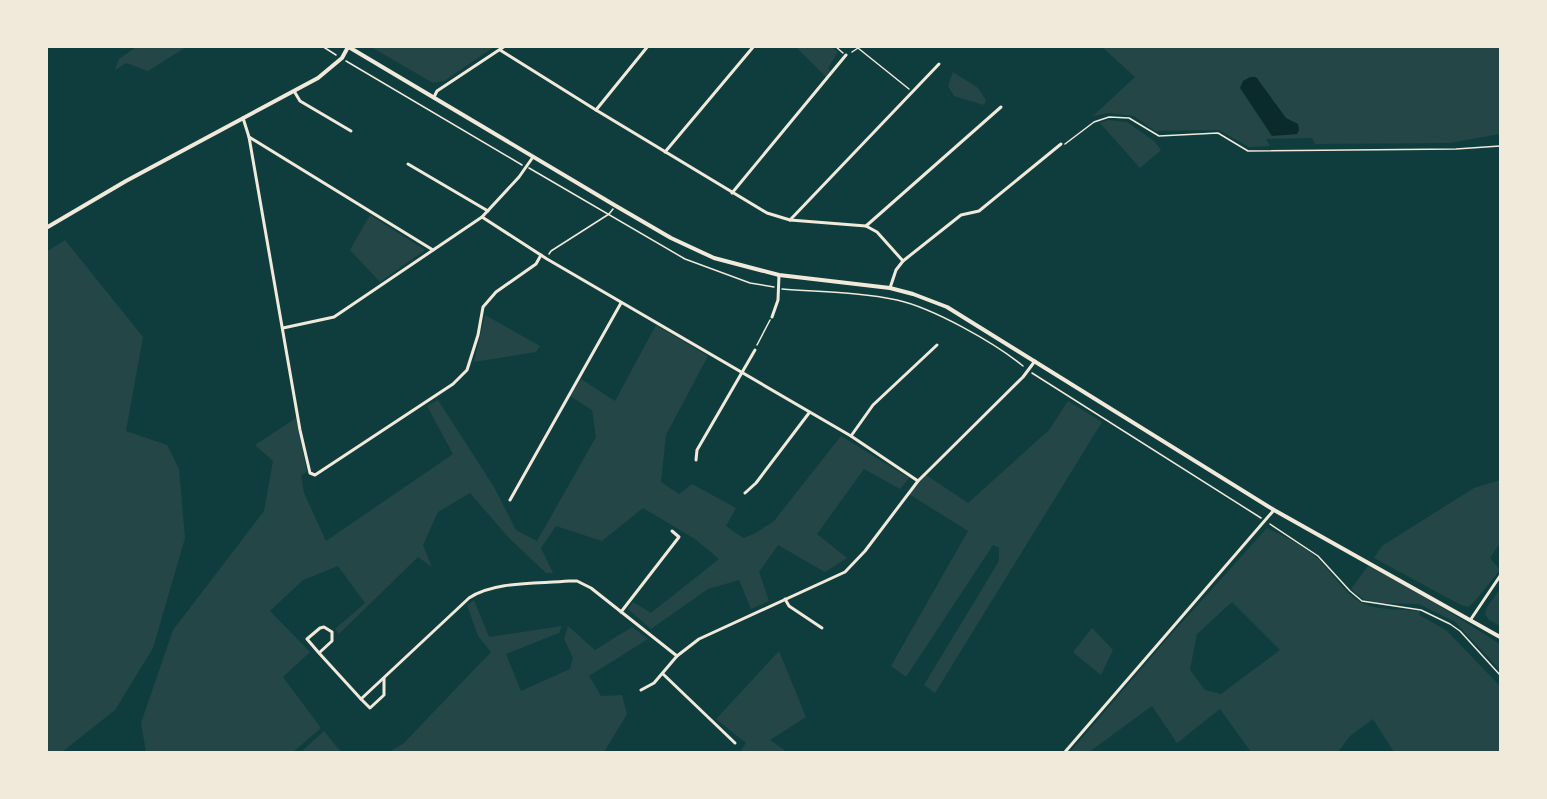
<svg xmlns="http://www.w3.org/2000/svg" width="1547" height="799" font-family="'PT Serif',serif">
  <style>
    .green { fill: #244646; fill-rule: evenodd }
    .water { fill: #0a2a2b }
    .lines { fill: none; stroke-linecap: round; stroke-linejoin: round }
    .path { stroke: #f1e9da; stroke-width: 1.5 }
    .minor { stroke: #f1e9da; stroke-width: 3 }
    .tertiary { stroke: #f1e9da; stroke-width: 4 }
  </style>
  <rect width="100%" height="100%" fill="#0f3d3e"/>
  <g class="green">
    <path d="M137 47V46L186 47 148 71 126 63 115 70 119 59 135 48 133 47Z"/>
    <path d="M371 47H494L444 81 433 83Z"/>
    <path d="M796 47H831L838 52 828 68 830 71 826 77Z"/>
    <path d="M1102 47H1500V134L1449 143 1315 144 1312 138 1266 139 1270 146 1249 147 1219 130 1155 131 1134 116 1108 113 1093 116 1135 77Z"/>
    <path d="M953 72 978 88 986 100 984 105 954 96 948 86Z"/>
    <path d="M1109 120 1127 122 1154 141 1161 150 1140 168 1100 123Z"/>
    <path d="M370 215 425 250 380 282 350 250Z"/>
    <path d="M65 240 143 337 126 431 167 445 179 469 185 538 153 648 115 710 62 752H47L46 252Z"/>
    <path d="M485 315 540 346 536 352 474 362Z"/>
    <path d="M656 325 708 356 666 435 661 482 679 494 692 484 736 508 726 526 743 538 754 534 774 521 841 436 909 478 900 489 864 469 817 534 847 558 825 572 778 545 759 572 769 601 751 609 739 580 708 589 651 629 628 609 633 602 651 613 719 559 695 539 643 508 602 541 556 526 541 548 553 573H546L509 538 470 493 438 512 423 545 432 567 418 557 339 634 335 629 365 603 338 566 303 580 270 611 310 652 283 677 321 728 293 752H146L141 723 173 630 264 511 273 461 255 445 296 418 307 472 301 475 304 493 326 541 453 454 427 406 438 400 494 487 516 530 537 541 596 437 592 410 570 396 581 379 615 401Z"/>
    <path d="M1068 401 1102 422 935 693 924 685 999 561V548L993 545 906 677 891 666 968 531 909 494 926 475 968 503 1049 430Z"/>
    <path d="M1500 480V543L1490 558 1500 570 1475 601 1468 607 1461 605 1374 558 1382 546 1474 488Z"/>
    <path d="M1267 528C1284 536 1305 546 1318 559 1332 572 1343 592 1360 602 1377 611 1402 609 1420 611L1419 615 1446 630 1500 686V752H1394L1373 719 1350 736 1338 752H1251L1220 709 1177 743 1152 706 1089 752H1070L1167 639ZM1232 602 1280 650 1221 694 1205 690 1190 670 1197 634Z"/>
    <path d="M1368 566 1413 589 1500 644V670L1455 622 1419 604 1379 603 1363 599 1351 589Z"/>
    <path d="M1500 589V626L1489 620 1485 614 1487 607Z"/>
    <path d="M474 600 489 637 562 626 559 633 506 654 521 691 570 669 573 658 564 639 568 626 595 650 632 627 648 639 589 676 601 696 622 695 627 714 604 752H389L403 744 491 652 478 636 467 605Z"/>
    <path d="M1092 628 1113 650 1101 675 1073 652Z"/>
    <path d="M779 651 806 717 770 740 787 752H743L741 750 746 743 716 719Z"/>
    <path d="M324 731 341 752H301Z"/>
  </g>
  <path class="water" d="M1250 77H1256L1286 118 1298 124 1299 130 1297 134 1272 136 1240 88 1243 81Z"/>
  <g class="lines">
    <g class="path">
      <path d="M322 46 336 55"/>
      <path d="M835 46 843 53"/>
      <path d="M852 52 858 48 909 89"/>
      <path d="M346 61 522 165"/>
      <path d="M1065 144 1094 122 1109 117 1129 118 1159 136 1218 133 1248 151 1456 149 1500 146"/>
      <path d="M529 168 685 259 750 283 774 287"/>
      <path d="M549 254 551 251 609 214 613 209"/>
      <path d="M782 289C820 292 860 292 897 300 933 308 995 343 1023 366"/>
      <path d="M757 345 770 320"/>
      <path d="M1032 373 1261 518"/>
      <path d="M1270 524 1318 556 1350 591 1362 601 1421 610 1450 624 1460 631 1500 675"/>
    </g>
    <g class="minor">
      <path d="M500 50 596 110 767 213 790 220 866 226 877 232 903 261"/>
      <path d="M294 91 300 101 351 131"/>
      <path d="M434 97 437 91 505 46"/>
      <path d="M596 110 648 46"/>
      <path d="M243 118 249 137 300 430 310 473 315 475 453 384 467 370 478 335 483 307 496 292 536 264 541 255"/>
      <path d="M249 137 433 250"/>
      <path d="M665 152 754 46"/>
      <path d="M408 164 488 211"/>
      <path d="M732 193 846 55"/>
      <path d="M482 217 547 259 851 436 918 481"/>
      <path d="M790 220 939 64"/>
      <path d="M866 226 1001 107"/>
      <path d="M890 288 896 270 903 261 961 215 979 211 1061 144"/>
      <path d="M772 317 778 300 779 275"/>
      <path d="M283 328 334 317 482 217 519 177 533 157"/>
      <path d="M851 436 873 405 937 345"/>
      <path d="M696 460 697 450 755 350"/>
      <path d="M745 493 756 483 809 413"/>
      <path d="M510 500 621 303"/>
      <path d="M785 599 789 606 822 628"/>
      <path d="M621 612 679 537 672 531"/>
      <path d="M1471 619 1500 576"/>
      <path d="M319 653 307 639 320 628 324 627 332 632V641L319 653 361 699 469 598C495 581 538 584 569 581H577L591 588 677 656"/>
      <path d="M663 674 735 743"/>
      <path d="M641 690 654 683 677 656 699 639 845 572 865 551 918 481 1023 377 1035 361"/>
      <path d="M361 699 370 708 384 695V678"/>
      <path d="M1065 752 1274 510"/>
    </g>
    <g class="tertiary">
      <path d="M347 46 616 206 671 238 714 258 779 275 890 288 913 294 947 307 1274 510 1500 637"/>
      <path d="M46 228 126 181 318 78 342 58 348 47"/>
    </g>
  </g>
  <rect width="1547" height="799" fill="none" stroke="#f1e9da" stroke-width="96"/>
</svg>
